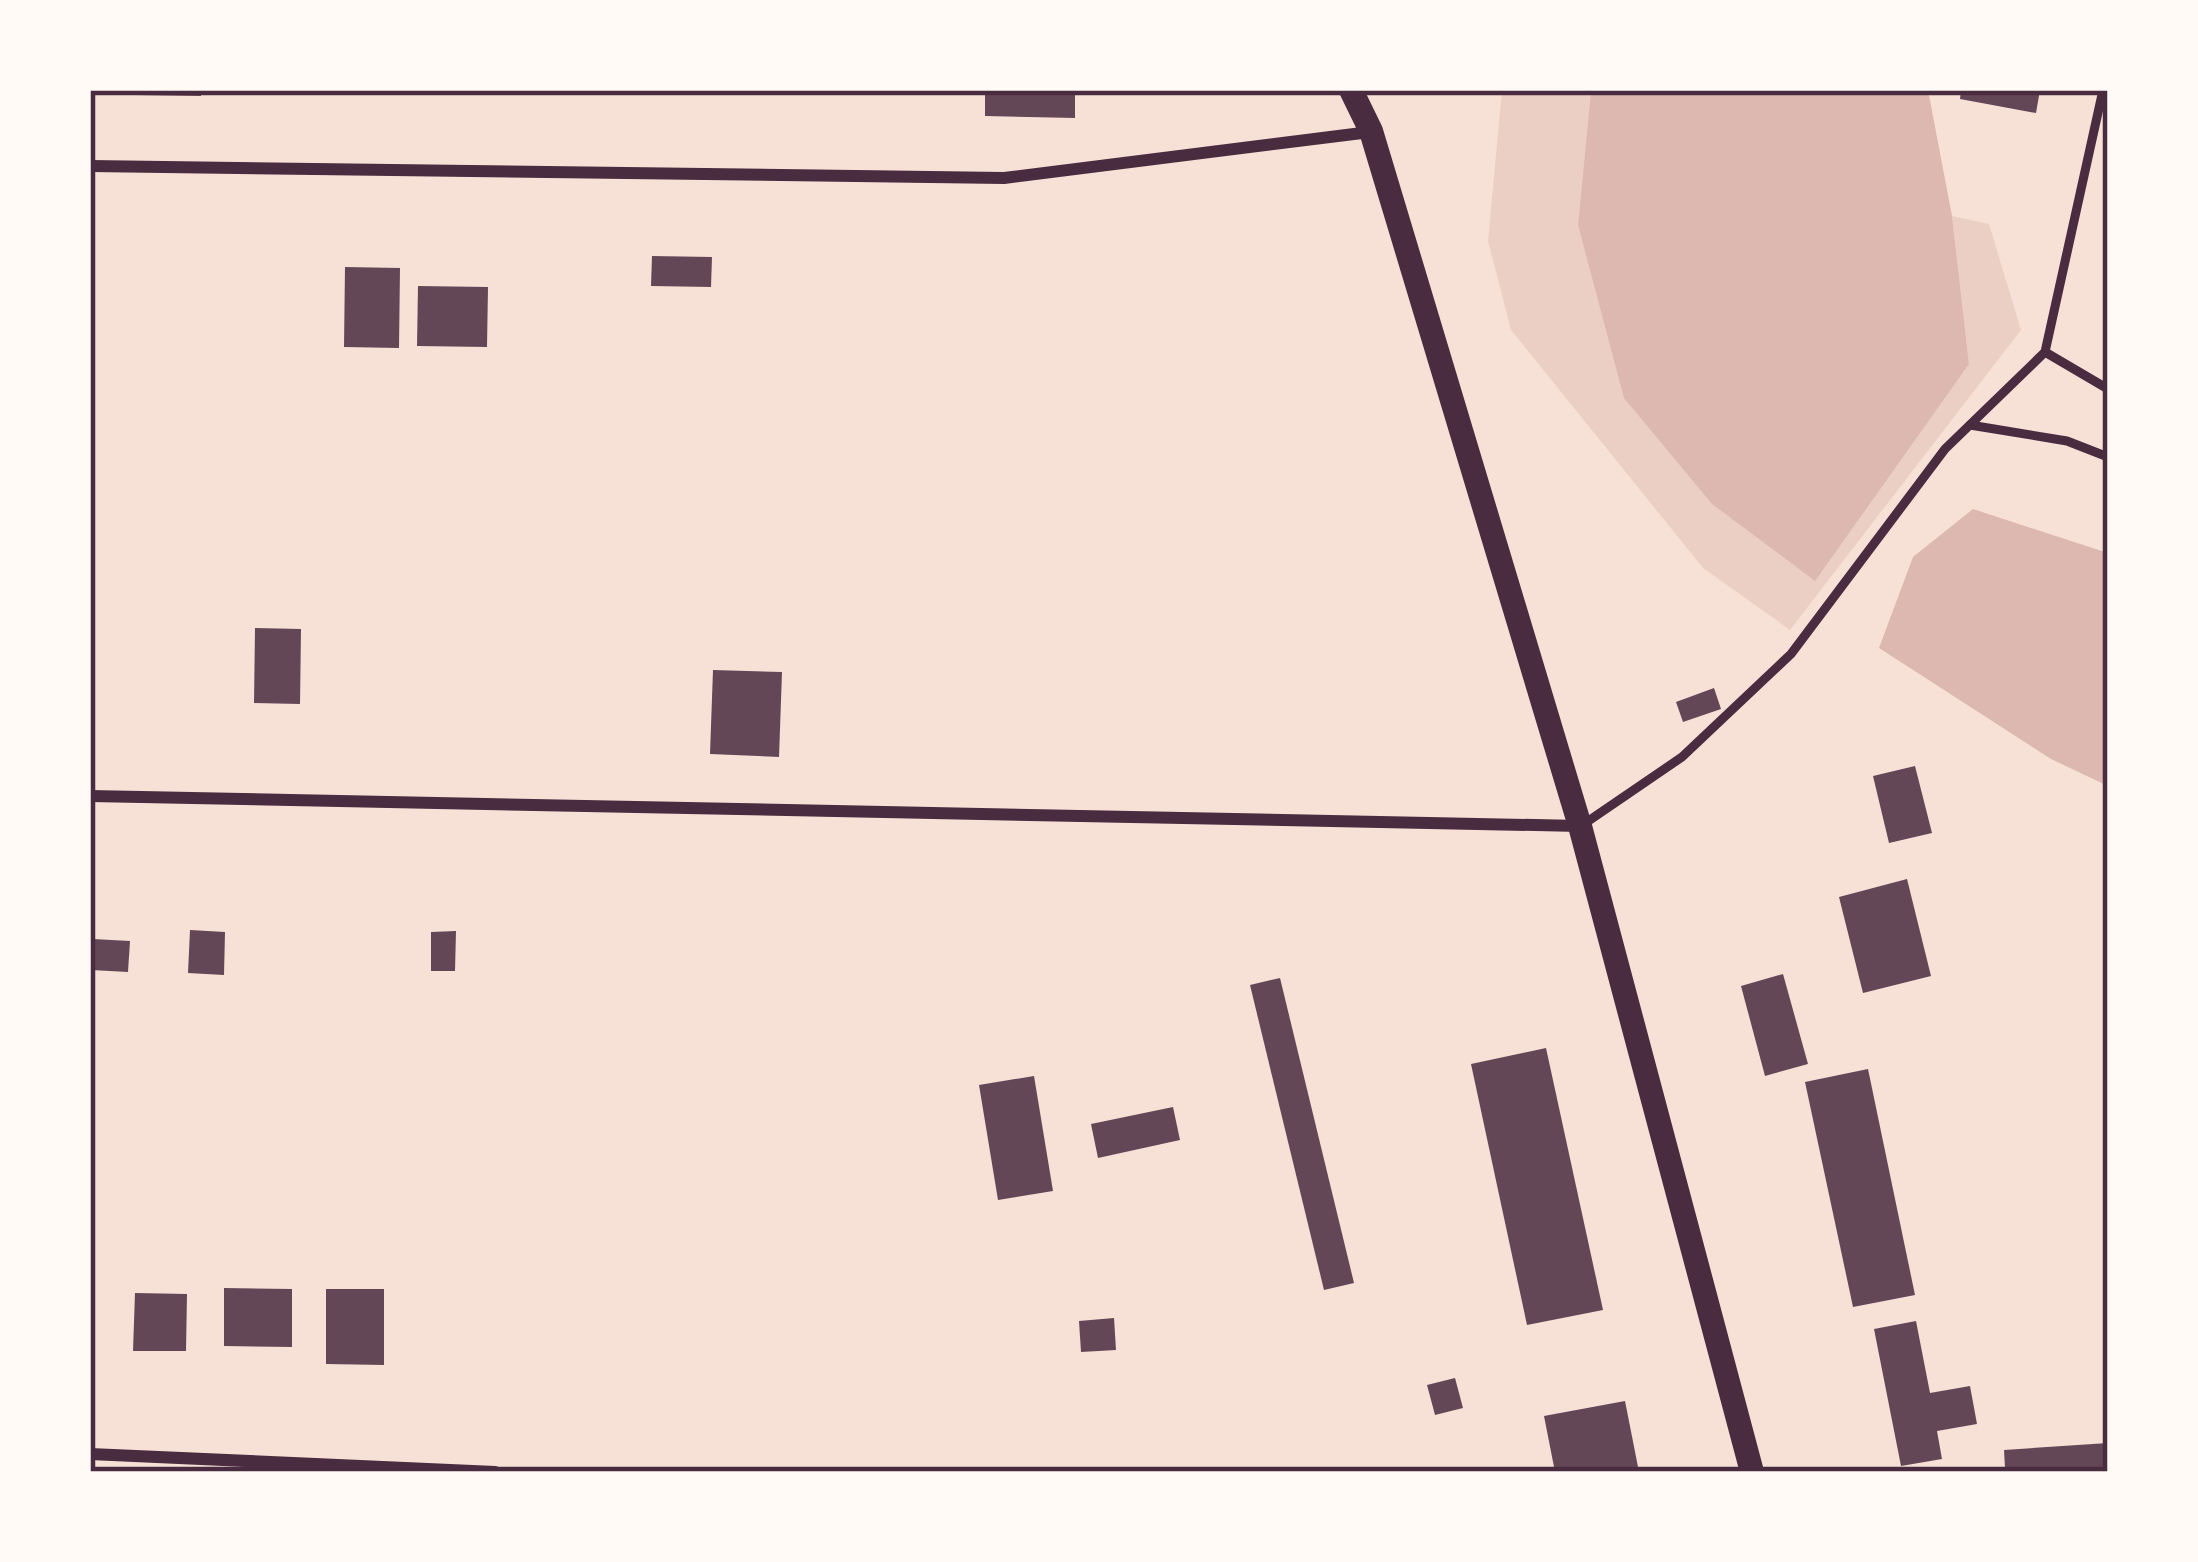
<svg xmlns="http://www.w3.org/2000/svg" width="2198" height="1562" font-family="'Noto Sans',sans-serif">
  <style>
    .green { fill: #ebcfc5 }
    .water { fill: #dcb8b0 }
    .building { fill: #644757 }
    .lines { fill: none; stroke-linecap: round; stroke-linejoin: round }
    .service { stroke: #4a2c40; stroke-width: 9 }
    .minor { stroke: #4a2c40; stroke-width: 12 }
    .secondary { stroke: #4a2c40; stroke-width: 24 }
    .neatline { fill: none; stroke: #4a2c40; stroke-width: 4.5 }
  </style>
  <rect width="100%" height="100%" fill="#f7e1d7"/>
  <path class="green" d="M1502 90H1591L1578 225 1969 364 1952 216 1989 224 2021 330 1790 630 1703 568 1511 330 1488 241Z"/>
  <g class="water">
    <path d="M1591 90H1928L1952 216 1969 364 1815 581 1712 504 1624 398 1578 225Z"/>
    <path d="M1973 509 2108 553V786L2051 759 1879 648 1913 557Z"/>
  </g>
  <g class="building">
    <path d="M135 90H201V96L135 95Z"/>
    <path d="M985 90H1075V118L985 116Z"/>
    <path d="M1961 90H2040L2036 113 1960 99Z"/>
    <path d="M652 256 712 257 711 287 651 286Z"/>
    <path d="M345 267 400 268 399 348 344 347Z"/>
    <path d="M418 286 488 287 487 347 417 346Z"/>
    <path d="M255 628 301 629 300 704 254 703Z"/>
    <path d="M713 670 782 672 779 757 710 754Z"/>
    <path d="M1714 688 1721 709 1683 722 1676 702Z"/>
    <path d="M1915 766 1932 833 1889 843 1873 776Z"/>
    <path d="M1907 879 1931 976 1863 993 1839 897Z"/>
    <path d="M190 930 225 932 224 975 188 973Z"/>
    <path d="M456 931 455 971H431V932Z"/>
    <path d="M93 939 130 941 128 972 91 970Z"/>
    <path d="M1783 974 1808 1064 1765 1076 1741 986Z"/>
    <path d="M1280 978 1354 1283 1324 1290 1250 985Z"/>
    <path d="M1546 1048 1603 1310 1527 1325 1471 1064Z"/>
    <path d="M1868 1069 1915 1295 1853 1307 1805 1082Z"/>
    <path d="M1034 1076 1053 1191 998 1200 979 1085Z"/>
    <path d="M1173 1107 1180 1140 1098 1158 1091 1124Z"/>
    <path d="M224 1288 292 1289V1347L224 1346Z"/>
    <path d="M326 1289H384V1365L326 1364Z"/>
    <path d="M135 1293 187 1294 186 1351H133Z"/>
    <path d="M1114 1318 1116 1350 1081 1352 1079 1321Z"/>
    <path d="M1916 1321 1930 1393 1970 1386 1977 1424 1937 1431 1942 1459 1901 1466 1874 1329Z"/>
    <path d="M1455 1378 1463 1408 1435 1415 1427 1385Z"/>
    <path d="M1625 1401 1639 1472H1555L1544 1416Z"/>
    <path d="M2108 1443V1472H1992L2005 1468 2004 1450Z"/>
  </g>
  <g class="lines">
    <g class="service">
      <path d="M2045 352 2108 389"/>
      <path d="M1970 425 2067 441 2108 457"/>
      <path d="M1581 826 1682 757 1791 654 1945 449 2045 352 2103 90"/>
    </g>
    <g class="minor">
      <path d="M90 166 1004 178 1370 132"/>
      <path d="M90 796 1580 826"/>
      <path d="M90 1454 495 1472"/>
    </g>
    <path class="secondary" d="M1351 90 1371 131 1580 826 1752 1472"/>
  </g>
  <rect width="2198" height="1562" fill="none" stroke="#fffaf5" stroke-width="186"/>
  <rect x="93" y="93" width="2012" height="1376" class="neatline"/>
</svg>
